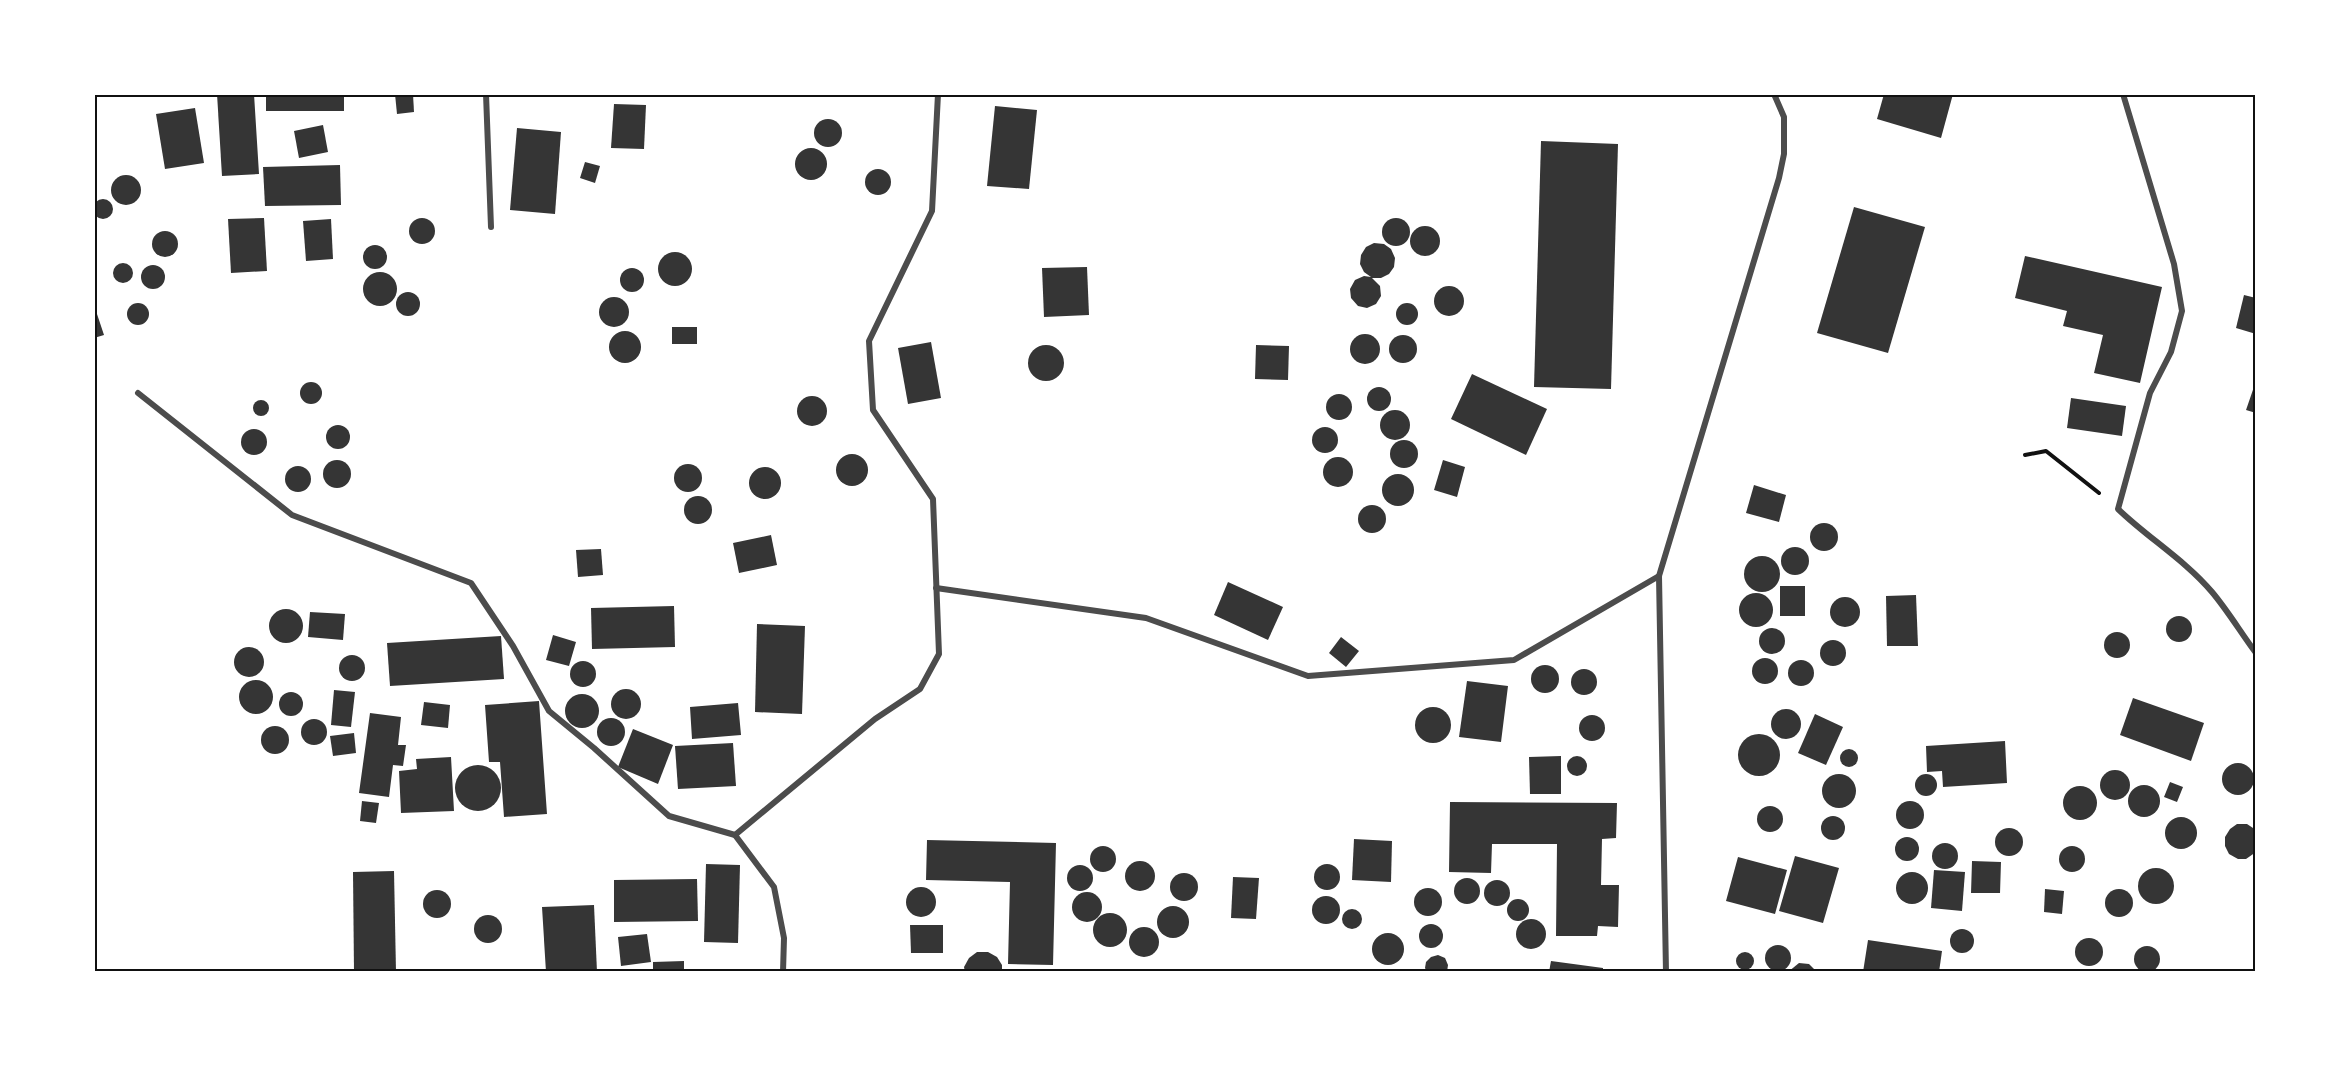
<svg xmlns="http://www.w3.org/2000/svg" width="2350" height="1066" font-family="Roboto,sans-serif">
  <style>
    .building { fill: #353535 }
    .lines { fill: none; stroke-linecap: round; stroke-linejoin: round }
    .path { stroke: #111; stroke-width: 4 }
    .minor { stroke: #4c4c4c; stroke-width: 6 }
    .neatline { fill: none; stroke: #111; stroke-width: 2 }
  </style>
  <rect width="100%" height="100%" fill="#fff"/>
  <g class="building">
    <path d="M217 94H254L259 174 222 176Z"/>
    <rect x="266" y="94" width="78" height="17"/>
    <path d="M395 94H413L414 112 397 114Z"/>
    <path d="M1884 94H1953L1941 138 1877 119Z"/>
    <path d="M614 104 646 105 644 149 611 148Z"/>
    <path d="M995 106 1037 110 1029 189 987 186Z"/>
    <path d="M195 108 204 163 165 169 156 114Z"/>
    <circle cx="828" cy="133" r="14"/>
    <path d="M323 125 328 152 299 158 294 131Z"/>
    <path d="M517 128 561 132 555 214 510 210Z"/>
    <path d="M1541 141 1618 144 1611 389 1534 387Z"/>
    <circle cx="811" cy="164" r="16"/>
    <path d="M585 162 600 166 595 183 580 178Z"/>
    <path d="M340 165 341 205 265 206 263 167Z"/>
    <circle cx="878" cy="182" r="13"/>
    <circle cx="126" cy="190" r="15"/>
    <circle cx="103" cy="209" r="10"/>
    <path d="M1854 207 1925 227 1888 353 1817 333Z"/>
    <circle cx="1396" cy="232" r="14"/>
    <circle cx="422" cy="231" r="13"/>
    <path d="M264 218 267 271 231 273 228 219Z"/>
    <path d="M331 219 333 259 306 261 303 221Z"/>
    <circle cx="1425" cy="241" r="15"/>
    <circle cx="165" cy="244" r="13"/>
    <path d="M1374 243 1384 244 1391 249 1395 258 1394 267 1389 274 1381 278H1372L1380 286 1381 296 1376 304 1367 308 1358 306 1351 298 1350 289 1355 280 1364 276 1371 277 1364 272 1360 264 1361 255 1366 247Z"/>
    <circle cx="375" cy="257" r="12"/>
    <circle cx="675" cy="269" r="17"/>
    <path d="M2025 256 2162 287 2140 383 2094 373 2103 335 2063 326 2067 311 2015 298Z"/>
    <circle cx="123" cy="273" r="10"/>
    <circle cx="153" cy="277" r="12"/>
    <path d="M1087 267 1089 315 1044 317 1042 268Z"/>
    <circle cx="632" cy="280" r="12"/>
    <circle cx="380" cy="289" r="17"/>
    <circle cx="1449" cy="301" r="15"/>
    <circle cx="408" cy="304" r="12"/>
    <path d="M2244 295 2256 298V334L2236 328Z"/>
    <circle cx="614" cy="312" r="15"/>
    <circle cx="1407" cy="314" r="11"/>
    <circle cx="138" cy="314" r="11"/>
    <path d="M94 305 104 335 94 338Z"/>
    <rect x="672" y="327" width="25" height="17"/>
    <circle cx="625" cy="347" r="16"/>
    <circle cx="1365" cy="349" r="15"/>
    <circle cx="1403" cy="349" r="14"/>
    <path d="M931 342 941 398 908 404 898 348Z"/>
    <path d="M1256 345 1289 346 1288 380 1255 379Z"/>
    <circle cx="1046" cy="363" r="18"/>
    <path d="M1472 374 1547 409 1526 455 1451 419Z"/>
    <path d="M2256 381V413L2246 410Z"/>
    <circle cx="311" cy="393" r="11"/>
    <circle cx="1379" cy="399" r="12"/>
    <circle cx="1339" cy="407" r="13"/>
    <circle cx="812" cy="411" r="15"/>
    <path d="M2071 398 2126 406 2122 436 2067 428Z"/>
    <circle cx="261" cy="408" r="8"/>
    <circle cx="1395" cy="425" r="15"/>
    <circle cx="338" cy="437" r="12"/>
    <circle cx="1325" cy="440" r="13"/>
    <circle cx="254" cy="442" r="13"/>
    <circle cx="1404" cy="454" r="14"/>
    <circle cx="852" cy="470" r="16"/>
    <circle cx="1338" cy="472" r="15"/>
    <path d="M1443 460 1465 467 1457 497 1434 490Z"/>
    <circle cx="337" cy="474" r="14"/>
    <circle cx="688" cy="478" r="14"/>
    <circle cx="298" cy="479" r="13"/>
    <circle cx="765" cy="483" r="16"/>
    <circle cx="1398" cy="490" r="16"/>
    <path d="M1754 485 1786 495 1779 522 1746 513Z"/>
    <circle cx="698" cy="510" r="14"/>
    <circle cx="1372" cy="519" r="14"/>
    <circle cx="1824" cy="537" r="14"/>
    <path d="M771 535 777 565 739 573 733 543Z"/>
    <circle cx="1795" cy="561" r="14"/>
    <path d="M601 549 603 575 578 577 576 550Z"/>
    <circle cx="1762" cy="574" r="18"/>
    <path d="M1228 582 1283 607 1268 640 1214 615Z"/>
    <rect x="1780" y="586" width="25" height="30"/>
    <circle cx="1756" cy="610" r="17"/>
    <path d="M1916 595 1918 646H1887L1886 596Z"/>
    <circle cx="1845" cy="612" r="15"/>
    <path d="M674 606 675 647 592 649 591 608Z"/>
    <circle cx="286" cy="626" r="17"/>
    <path d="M310 612 345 614 343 640 308 637Z"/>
    <circle cx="2179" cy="629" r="13"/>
    <path d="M757 624 805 626 802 714 755 712Z"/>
    <circle cx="1772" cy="641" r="13"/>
    <circle cx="2117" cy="645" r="13"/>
    <path d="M553 635 576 642 569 666 546 660Z"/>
    <path d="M501 636 504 679 390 686 387 643Z"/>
    <path d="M1341 637 1359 651 1346 667 1329 653Z"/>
    <circle cx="1833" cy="653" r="13"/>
    <circle cx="249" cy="662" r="15"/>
    <circle cx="352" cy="668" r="13"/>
    <circle cx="1765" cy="671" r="13"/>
    <circle cx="1801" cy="673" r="13"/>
    <circle cx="583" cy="674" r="13"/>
    <circle cx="1545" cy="679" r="14"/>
    <circle cx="1584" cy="682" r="13"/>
    <circle cx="256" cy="697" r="17"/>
    <path d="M1467 681 1508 686 1501 742 1459 737Z"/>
    <circle cx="626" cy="704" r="15"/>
    <path d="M334 690 355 692 351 727 331 725Z"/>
    <circle cx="291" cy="704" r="12"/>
    <circle cx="582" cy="711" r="17"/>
    <path d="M2133 698 2204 723 2191 761 2120 735Z"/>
    <path d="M539 701 547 814 504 817 500 762H489L485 705Z"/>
    <path d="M424 702 450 705 448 728 421 725Z"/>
    <path d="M738 703 741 735 692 739 690 707Z"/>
    <circle cx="1433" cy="725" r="18"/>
    <circle cx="1786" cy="724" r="15"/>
    <path d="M370 713 401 717 398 745H406L403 766 393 765 389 797 359 793Z"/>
    <path d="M1815 714 1843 727 1826 765 1798 753Z"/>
    <circle cx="1592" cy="728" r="13"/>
    <circle cx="611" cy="732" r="14"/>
    <circle cx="314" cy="732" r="13"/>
    <circle cx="275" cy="740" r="14"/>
    <path d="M633 729 673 745 658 784 618 767Z"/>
    <path d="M354 733 356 753 333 756 330 736Z"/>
    <circle cx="1759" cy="755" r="21"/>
    <path d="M2005 741 2007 783 1943 787 1942 771 1927 772 1926 746Z"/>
    <path d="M733 743 736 786 678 789 675 746Z"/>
    <circle cx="1849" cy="758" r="9"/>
    <circle cx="1577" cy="766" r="10"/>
    <path d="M1561 756V794H1530L1529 757Z"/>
    <path d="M451 757 454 811 401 813 399 771 417 769 416 759Z"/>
    <circle cx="2238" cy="779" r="16"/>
    <circle cx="478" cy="788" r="23"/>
    <circle cx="2115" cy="785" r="15"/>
    <circle cx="1926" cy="785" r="11"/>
    <circle cx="1839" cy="791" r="17"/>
    <path d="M2170 782 2183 787 2177 802 2164 797Z"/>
    <circle cx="2144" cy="801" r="16"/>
    <circle cx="2080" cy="803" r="17"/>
    <path d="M362 801 379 803 376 823 360 821Z"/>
    <circle cx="1910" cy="815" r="14"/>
    <path d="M1450 802 1617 803 1616 838 1602 839 1601 885H1619L1618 927 1598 926 1597 936H1556L1557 844H1492L1491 873 1449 872Z"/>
    <circle cx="1770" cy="819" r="13"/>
    <circle cx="1833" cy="828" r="12"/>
    <circle cx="2181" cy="833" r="16"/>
    <path d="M2237 824H2247L2256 830V852L2246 859H2238L2229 854 2225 846V837L2230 829Z"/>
    <circle cx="2009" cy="842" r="14"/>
    <circle cx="1907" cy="849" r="12"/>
    <path d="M1354 839 1392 841 1391 882 1352 880Z"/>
    <path d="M927 840 1056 843 1053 965 1008 964 1010 882 926 880Z"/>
    <circle cx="1945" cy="856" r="13"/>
    <circle cx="2072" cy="859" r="13"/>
    <circle cx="1103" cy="859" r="13"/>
    <path d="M1795 856 1839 868 1823 923 1779 911Z"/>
    <path d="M1738 857 1787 870 1775 914 1726 901Z"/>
    <circle cx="1140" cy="876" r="15"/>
    <path d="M1972 861 2001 862 2000 893H1971Z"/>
    <circle cx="1327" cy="877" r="13"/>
    <path d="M706 864 740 865 738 943 704 942Z"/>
    <circle cx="1080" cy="878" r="13"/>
    <circle cx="2156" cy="886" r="18"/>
    <path d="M1934 870 1965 872 1962 911 1931 908Z"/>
    <path d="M394 871 396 972H354L353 872Z"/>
    <circle cx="1912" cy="888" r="16"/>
    <circle cx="1184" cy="887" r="14"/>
    <path d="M1233 877 1259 878 1256 919 1231 918Z"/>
    <circle cx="1467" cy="891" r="13"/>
    <path d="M697 879 698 921 614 922V880Z"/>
    <circle cx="1497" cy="893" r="13"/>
    <circle cx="921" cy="902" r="15"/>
    <circle cx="1428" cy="902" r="14"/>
    <circle cx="2119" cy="903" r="14"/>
    <path d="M2045 889 2064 891 2062 914 2044 912Z"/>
    <circle cx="437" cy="904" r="14"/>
    <circle cx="1087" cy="907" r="15"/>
    <circle cx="1326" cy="910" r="14"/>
    <circle cx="1518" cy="910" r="11"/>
    <path d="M594 905 597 972H546L542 907Z"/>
    <circle cx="1173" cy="922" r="16"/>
    <circle cx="1352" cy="919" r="10"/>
    <circle cx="1110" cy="930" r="17"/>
    <circle cx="488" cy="929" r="14"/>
    <circle cx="1531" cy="934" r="15"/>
    <circle cx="1431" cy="936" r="12"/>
    <path d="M910 925H943V953H911Z"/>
    <circle cx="1144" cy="942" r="15"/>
    <circle cx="1962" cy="941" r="12"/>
    <circle cx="1388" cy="949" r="16"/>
    <path d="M647 934 651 962 621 966 618 937Z"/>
    <circle cx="2089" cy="952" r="14"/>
    <path d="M1868 940 1942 951 1939 972H1863Z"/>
    <circle cx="1778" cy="958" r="13"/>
    <circle cx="2147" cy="959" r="13"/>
    <path d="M977 952H988L997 957 1002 965V972H965L964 967 969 958Z"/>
    <circle cx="1745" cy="961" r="9"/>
    <path d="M1438 955 1445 958 1448 965 1447 972H1427L1425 968 1426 962 1431 957Z"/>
    <path d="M684 961V972H653V962Z"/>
    <path d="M1551 961 1603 968V972H1549Z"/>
    <path d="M1799 963 1809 964 1817 972H1788Z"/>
  </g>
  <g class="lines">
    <path class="path" d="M2025 455 2046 451 2099 493"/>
    <g class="minor">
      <path d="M486 94 491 227"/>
      <path d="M2123 94 2174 264 2182 311 2171 352 2150 393 2118 509C2148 538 2185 560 2212 592 2228 611 2241 633 2256 653"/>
      <path d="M138 393 292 515 471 583 513 646 549 711 594 748 669 816 735 835 774 887 784 938 783 972"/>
      <path d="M936 588 1146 618 1308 676 1514 660 1659 576"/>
      <path d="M735 835 875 719 920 689 939 654 933 499 873 410 869 341 932 211 938 94"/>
      <path d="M1666 972 1659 576 1779 178 1784 154V117L1774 94"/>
    </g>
  </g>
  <rect width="2350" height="1066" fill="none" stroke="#ffffff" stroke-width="192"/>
  <rect x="96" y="96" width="2158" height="874" class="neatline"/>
</svg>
